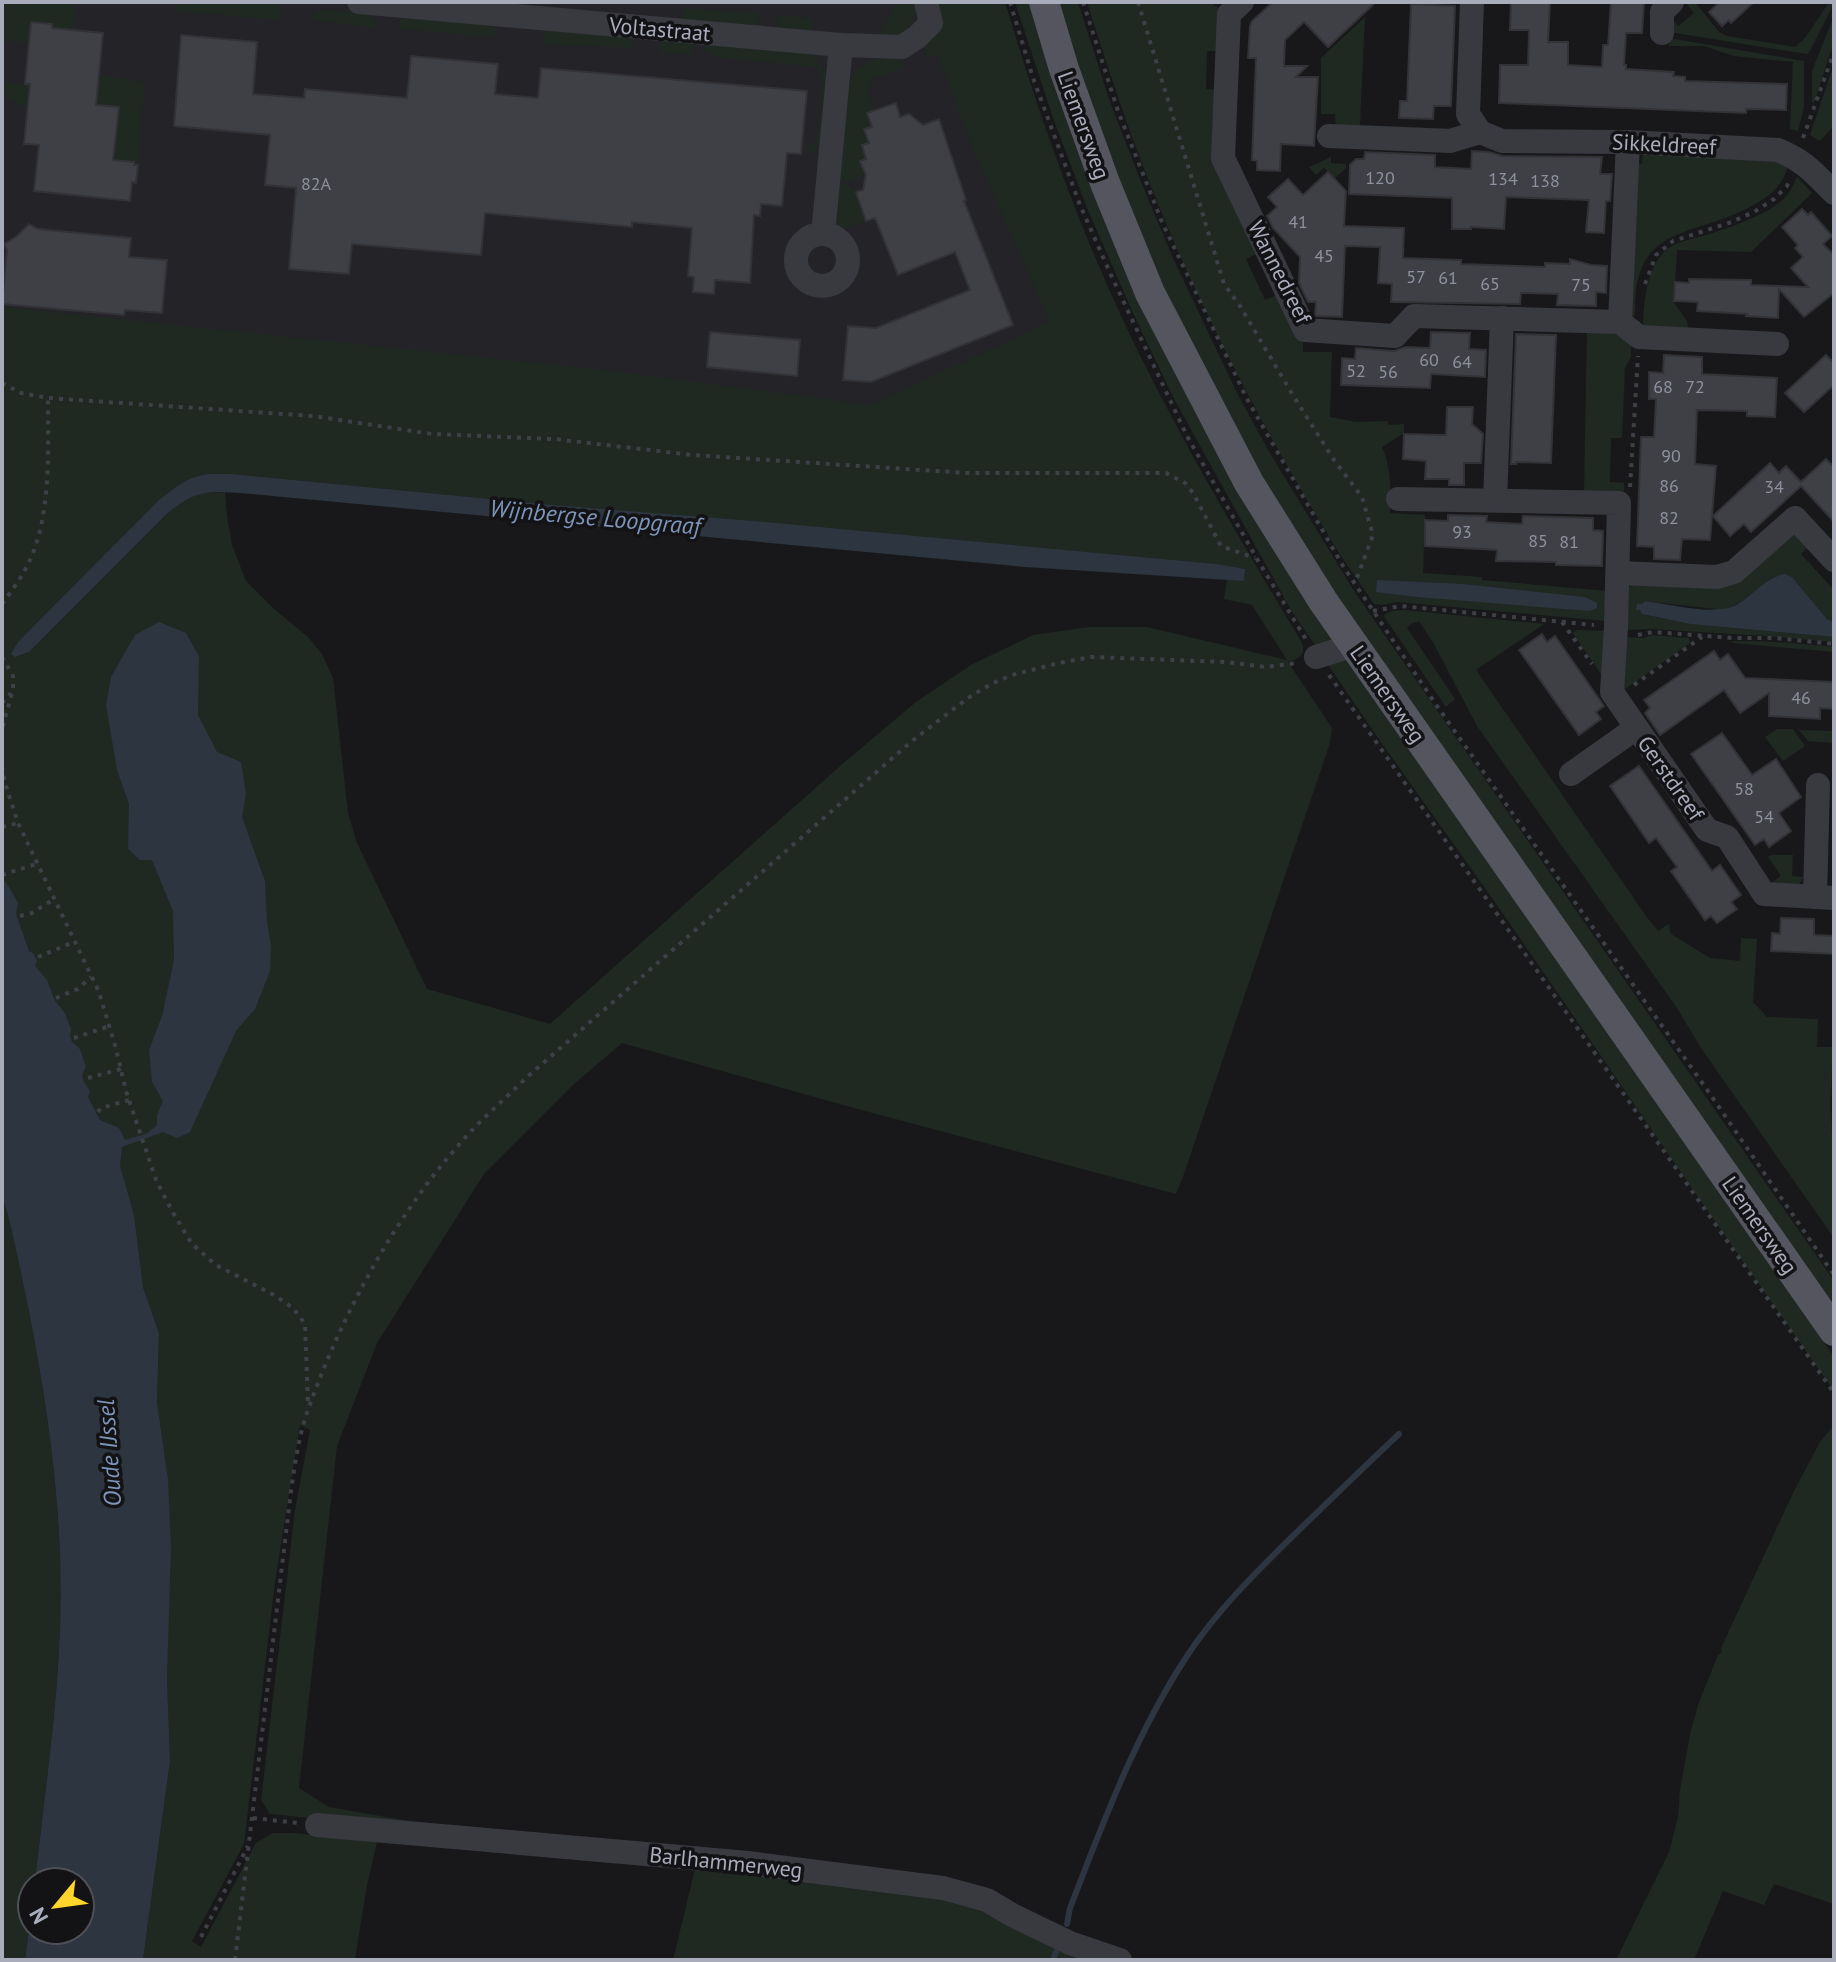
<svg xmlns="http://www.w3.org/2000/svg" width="1836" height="1962" font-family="'PT Sans',sans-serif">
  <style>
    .built { fill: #242428 }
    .green { fill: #1f2922; fill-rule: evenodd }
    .water { fill: #2c3540 }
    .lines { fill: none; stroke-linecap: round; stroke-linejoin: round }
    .stream { stroke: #2c3540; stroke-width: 6 }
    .building { fill: #3f4045; stroke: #323237; stroke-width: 2 }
    .path { stroke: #3e4047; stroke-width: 4; stroke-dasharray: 4 6; stroke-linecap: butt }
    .minor { stroke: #393940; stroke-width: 24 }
    .major { stroke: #54555f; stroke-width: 30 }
    .labels { text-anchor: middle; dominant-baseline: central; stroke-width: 7; stroke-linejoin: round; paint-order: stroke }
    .number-label { font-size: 18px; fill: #8e919e }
    .street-label { font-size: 22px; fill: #a9acbb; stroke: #131315 }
    .water-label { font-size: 24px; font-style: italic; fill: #7d95b9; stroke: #131315 }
  </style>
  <rect width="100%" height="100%" fill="#18181a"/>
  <path class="built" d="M2 2H993L1088 269 1244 575 202 483 170 501 2 670Z"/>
  <g class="green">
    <path d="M6 2H75L73 30 52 28 51 23 31 22 29 43 2 40 4 5Z"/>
    <path d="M176 2H275L282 12 281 20 176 11Z"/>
    <path d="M897 2H916C916 17 908 36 891 38 886 39 882 38 877 37Z"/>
    <path d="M937 2H1005C1044 133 1092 264 1155 385 1200 473 1251 558 1302 643 1306 656 1299 658 1288 662L1332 728 1330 743 1184 1174 1176 1194 854 1108 622 1043 574 1084 484 1174 377 1343 337 1446 299 1788 329 1807 507 1838 270 1814 261 1800 295 1510 310 1430 300 1425 275 1582 244 1844 192 1941 201 1947 256 1843 273 1833H294L377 1842 366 1890 355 1960H143L170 1761 167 1676 168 1479 157 1402 159 1333 143 1287 134 1215 88 1111 70 1036 31 970V956L2 882V679L4 677 2 672V307L604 370 870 405 1050 322 975 153 937 54 925 58C924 43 933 18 937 2ZM208 474H230L552 505 1216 564 1245 569 1244 580H1227L1224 599 1252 605 1287 660 1147 627H1089L1033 635 971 665 916 702 847 760 550 1024 427 989 357 843 348 813 333 678 322 654 308 637 273 608 246 581 232 545 227 516 225 492 201 493 180 502 29 652 15 657 11 654 18 642Z"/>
    <path d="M1015 2H1031L1128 269 1631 1064 1834 1357V1391L1703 1204 1497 905 1376 735 1291 610 1173 397 1134 315 1087 208 1053 118Z"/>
    <path d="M1054 2H1078L1109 99 1139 177 1172 256 1237 393 1271 455 1354 591 1834 1281V1311L1327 588 1208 384 1127 209Z"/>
    <path d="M1087 2H1210L1223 11 1221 51H1207L1206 89 1219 90 1258 253 1246 259 1265 300 1277 295 1303 339V352H1332L1330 417 1356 422 1388 421V425L1404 424V433L1382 447C1392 469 1390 490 1390 513L1425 515 1423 573 1482 577V580L1608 591 1606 621 1398 602 1382 605 1374 604C1360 582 1343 561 1330 538 1272 443 1219 344 1174 242 1140 164 1112 83 1087 2Z"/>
    <path d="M1685 2H1695L1719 32 1727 36 1795 47 1805 38 1828 4 1830 2 1834 3 1810 51 1807 54 1669 32 1672 19 1678 26 1694 13Z"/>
    <path d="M683 8 759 14 758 27 682 21Z"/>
    <path d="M320 9 369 14 380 28 310 20Z"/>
    <path d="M778 15 812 18 811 30 777 27Z"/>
    <path d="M400 16 496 23 494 37 399 29Z"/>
    <path d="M1834 16V41L1814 103 1812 102V71Z"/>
    <path d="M1365 17 1360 125 1454 129 1452 132 1336 130 1335 114H1321V58Z"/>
    <path d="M544 29 625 34 634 43 633 48 543 44Z"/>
    <path d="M1669 38 1804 61V107L1798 131 1790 129 1793 62 1734 56 1704 46H1669Z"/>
    <path d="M667 39H687L693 45 692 54 660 53V44Z"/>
    <path d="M706 43 810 54C820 61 825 70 828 81L822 146 807 154 808 144H817L823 78 817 67 714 57 705 51Z"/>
    <path d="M893 57 899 59 903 64 902 69 874 78 868 88 873 111 872 127 864 129 869 143 862 145 866 159 861 161 865 175 852 181H845L841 177 840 168 850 80 860 67 872 60Z"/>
    <path d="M1834 64V125L1820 141 1810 135Z"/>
    <path d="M99 75 145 82 138 165H134V162L112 160 118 107 29 98 27 106 17 104 2 94V83L45 86Z"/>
    <path d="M1643 153 1782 162 1788 167C1782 185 1773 194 1757 203 1695 240 1632 220 1635 315L1633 316 1631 312 1633 164H1642Z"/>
    <path d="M1331 157V163L1346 164V168L1335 178 1324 168 1316 175 1309 167Z"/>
    <path d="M1797 177 1812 193 1751 252 1677 250 1674 303 1687 321 1688 328 1643 327C1644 303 1646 269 1665 251 1675 242 1687 240 1699 237 1724 230 1773 214 1788 194 1792 189 1794 182 1797 177Z"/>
    <path d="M839 180C842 184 846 185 851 188 860 193 862 211 866 221L841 229 837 226Z"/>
    <path d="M1587 329 1617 331 1631 345V357L1625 368 1622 438H1611L1610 482 1624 483V491L1621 493 1584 492Z"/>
    <path d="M1792 532 1811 544 1801 554 1834 590V622L1827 619 1792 577 1785 574 1738 604 1724 610 1645 601 1640 610 1642 614 1690 624 1834 637V642L1766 636 1650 629 1626 630 1625 591 1634 583 1715 584Z"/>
    <path d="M1404 610 1544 624 1476 670 1646 916 1658 931 1669 924 1671 934 1710 958 1740 961 1741 938 1757 939 1753 1002 1767 1017 1818 1019 1817 1047H1833L1830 1105 1834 1165V1238L1701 1048 1677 1008 1477 726 1435 646 1419 621 1411 624 1407 628 1455 699 1446 707 1385 618 1384 615 1392 611Z"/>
    <path d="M1577 630 1611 631 1603 677 1573 633Z"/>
    <path d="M1652 635 1689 638 1690 643 1621 692 1625 637 1643 638Z"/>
    <path d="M1732 641C1766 641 1800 643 1834 647V652L1733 643Z"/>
    <path d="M1777 729H1793L1805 746 1783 761 1765 737Z"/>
    <path d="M1799 730 1834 731V743L1808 741Z"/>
    <path d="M1772 855H1793L1792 876 1803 877 1799 885 1770 884 1781 876 1768 857Z"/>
    <path d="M2 1194C13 1231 20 1269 28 1307 49 1412 64 1520 60 1627 57 1713 44 1797 35 1882H32V1906L25 1960H2Z"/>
    <path d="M1834 1425V1904L1774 1884 1764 1905 1723 1891 1694 1960H1616L1669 1852 1678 1817 1680 1790 1691 1730 1699 1702 1718 1655 1722 1652 1721 1648 1794 1491 1820 1442Z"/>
    <path d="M695 1869 912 1891 983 1908 1084 1960H673Z"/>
  </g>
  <g class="water">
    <path d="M208 474H230L552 505 753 521 1216 564 1245 569 1244 581 1025 567 252 494C212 491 196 487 165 516L29 652 15 657 11 654 18 642 159 500C176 487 187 477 208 474Z"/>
    <path d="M1785 574 1792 577 1827 619 1834 622V637L1690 624 1642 614 1640 610H1636L1637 604H1642L1645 601C1671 604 1715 617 1738 604 1754 594 1767 577 1785 574Z"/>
    <path d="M1377 580 1463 584 1585 597 1597 603V608L1589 611 1417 597 1376 592Z"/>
    <path d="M159 622 186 633 199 656 198 715 217 752 241 762 246 793 242 817 265 881 267 922 271 946 270 971 255 1009 236 1031 190 1132 177 1138 163 1132 122 1147 120 1166 134 1215 143 1287 159 1333 157 1402 168 1479 171 1548 167 1676 170 1761 143 1960H25L32 1906V1930H80V1882H35C44 1797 57 1713 60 1628 64 1520 49 1412 28 1307 20 1269 13 1231 2 1194V878L9 887 18 903 16 914 29 951 34 954 37 961 35 966 47 980 55 1001 65 1013 71 1029 70 1036 72 1042 80 1049 86 1067 82 1075 84 1082 90 1091 88 1097 100 1120 119 1128 125 1140 146 1134 157 1125V1115L163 1101 152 1082 149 1050 162 1016 174 960 173 911 152 860H140L128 849 129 804 117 770 106 705 111 677 135 635Z"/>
  </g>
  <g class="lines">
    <g class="stream">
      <path d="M1067 1924 1070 1908C1103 1823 1135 1736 1185 1659 1216 1611 1257 1571 1298 1531 1331 1499 1365 1466 1399 1434"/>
      <path d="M1053 1960 1056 1952"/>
    </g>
  </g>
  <g class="building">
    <path d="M1273 2H1376L1328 47 1304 22 1285 40 1284 66H1307L1296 77H1318L1314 146 1281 144 1280 171 1257 170V161L1252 160 1256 58H1248L1250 26 1252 21Z"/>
    <path d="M1511 2H1550L1548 42H1568V65L1602 67 1603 45H1608L1611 2H1644L1642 33H1626L1624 65H1626V69L1674 72 1673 76 1685 77V81L1787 84 1786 110 1746 109V113L1499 103 1500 65H1528L1529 30H1510Z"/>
    <path d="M1720 2H1754L1731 23 1729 20 1722 26 1709 12Z"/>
    <path d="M1411 4 1455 6 1451 106H1434L1433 119 1399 118 1400 101H1407Z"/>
    <path d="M31 22 52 24V28L103 33 96 105 119 107 113 160 134 162V165H138L136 183 132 182 130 201 34 191 39 145 24 144 30 84H25Z"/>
    <path d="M181 35 257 42 253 94 304 98 305 89 407 98 411 56 498 64 495 94 538 98 541 68 807 91 801 154 787 153 782 206 761 204 760 216 754 215 750 283 715 280 714 294 693 292 694 277 688 276 692 228 632 222V227L485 213 481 255 352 244 349 274 289 269 296 188 265 185 270 135 174 126Z"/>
    <path d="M896 103 900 117 909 114 923 125 939 119 966 200 964 201 1013 325 871 382 843 380 848 326 876 328 970 290 955 252 898 275 875 218 866 221 856 192 863 190 866 175 860 161 866 159 862 145 869 143 864 129 872 127 867 113Z"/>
    <path d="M1472 151 1489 152 1502 156 1602 157 1600 174H1612L1610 201H1606L1604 233 1586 232 1589 200 1506 197 1504 229 1471 227V229H1452V198L1349 194 1350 165 1356 159H1364L1365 152 1435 155V167L1471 169Z"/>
    <path d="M1328 172 1346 191 1344 226 1404 228 1403 258 1461 260V264L1545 267V263L1570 264V259L1591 265 1607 266 1606 293 1596 292V306L1557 305 1558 294 1521 293 1520 304 1391 302 1392 284 1378 283 1380 247 1345 246 1342 317 1315 316 1316 302H1308L1299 283 1300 257 1273 228 1267 216 1277 207 1268 197 1288 179 1303 195Z"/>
    <path d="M1802 209 1808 215 1811 212 1832 236 1823 244 1834 255V293L1804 317 1779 289 1778 318 1746 316 1747 314 1697 311 1698 302 1674 301 1675 282 1689 283V279L1751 280V285L1808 287 1791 268 1803 257 1795 248 1798 245 1782 227Z"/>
    <path d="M29 224 38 229 131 238 129 257 167 260 162 313 125 310 124 315 2 304 7 250 4 244 17 236Z"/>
    <path d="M710 332 800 340 797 376 707 367Z"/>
    <path d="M1431 332 1470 333 1469 349 1486 350 1485 377 1431 374 1430 388 1341 385 1342 358 1355 359 1356 348 1394 351 1406 347 1430 348Z"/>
    <path d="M1516 334 1556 335 1551 463 1516 462V464H1511Z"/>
    <path d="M1664 355 1702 357V374L1777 378 1775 417 1747 416V411L1697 410 1695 464 1716 466 1710 540 1682 539 1680 560 1654 559V547L1637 546 1641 437H1654L1656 399H1649V372L1663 373Z"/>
    <path d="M1826 355 1834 363V385L1804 412 1785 393Z"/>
    <path d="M1447 407H1473L1472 424 1483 434 1481 463H1464V485H1449V479H1425L1426 461 1403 459 1404 434 1446 435Z"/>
    <path d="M1826 459 1834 467V522L1801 486 1751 532 1744 524 1730 536 1713 516 1770 463 1779 473 1786 466 1801 482Z"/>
    <path d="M1448 515 1487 516 1486 522 1522 524 1523 516 1593 518V530L1603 531 1602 566 1556 565V562L1496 561 1497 550 1425 546V520L1448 521Z"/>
    <path d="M1542 634 1547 642 1555 636 1604 706 1596 712 1601 719 1579 735 1519 650Z"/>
    <path d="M1714 651 1720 660 1728 654 1745 678 1834 682V709L1820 708V719L1769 716V693L1740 713 1724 690 1660 735 1645 713 1650 708 1644 700Z"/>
    <path d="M1722 733 1752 775 1776 759 1801 797 1779 813 1791 831 1769 847 1764 839 1755 845 1691 754Z"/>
    <path d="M1639 766 1712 871 1720 865 1741 895 1731 902 1737 909 1717 923 1711 916 1705 920 1671 871 1677 867 1656 838 1649 843 1610 786Z"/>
    <path d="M1781 918 1814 919V935L1834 936V954L1771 951 1772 933 1780 934Z"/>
  </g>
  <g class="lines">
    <g class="path">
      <path d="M1010 2 1033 78 1080 205 1111 275 1187 436 1257 559 1307 641"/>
      <path d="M1083 2 1118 111 1162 222 1247 399 1343 566 1437 706 1710 1094 1834 1275"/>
      <path d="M1138 2 1224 284 1240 306 1294 397 1334 460 1362 497 1373 535 1355 583"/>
      <path d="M1803 138 1834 52"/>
      <path d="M1645 284 1656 255 1673 241 1729 223 1754 212 1774 199 1787 186 1789 181"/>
      <path d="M2 383 21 393 48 398 313 416 432 434 554 439 693 455 967 473H1166L1185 483 1193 493 1221 546 1255 558"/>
      <path d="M1630 487 1638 356"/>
      <path d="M2 604C10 593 19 581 26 568 52 520 48 451 48 398"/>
      <path d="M1373 611 1401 606 1594 625"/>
      <path d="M1562 622 1592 664"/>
      <path d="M1638 635 1653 632 1733 638H1775L1834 644"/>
      <path d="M2 657 13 676V690L2 729"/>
      <path d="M1329 675 1834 1393"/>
      <path d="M1634 685 1702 637"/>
      <path d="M2 703 11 693"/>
      <path d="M2 766 5 783 18 823 99 992 116 1049 126 1091 156 1180 172 1211 192 1244 216 1265 274 1295 293 1308 305 1324 308 1405"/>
      <path d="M2 827 18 823"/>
      <path d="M2 875 36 864"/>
      <path d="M20 916 32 913 54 899"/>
      <path d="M38 957 74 942"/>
      <path d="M56 998 78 989 91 977"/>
      <path d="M74 1038 110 1026"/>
      <path d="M88 1078 121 1069"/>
      <path d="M98 1112 101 1108 129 1100"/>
      <path d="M253 1818 298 1823"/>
      <path d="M201 1937 248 1846"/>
      <path d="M235 1960 291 1491C295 1463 299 1434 309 1407 346 1305 402 1203 477 1125 493 1109 510 1094 526 1078L912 741 968 698 991 684 1012 675 1059 663 1091 657 1226 662 1265 667 1297 663"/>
    </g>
    <g class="minor">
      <path d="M359 2 841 45 902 47 917 37 931 23 926 2"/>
      <path d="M1242 2 1229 14 1223 158 1305 330 1395 336 1414 316 1620 322 1639 337 1777 344"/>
      <path d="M1472 2 1468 114 1480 132 1502 141 1628 142 1778 150C1805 161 1814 173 1834 193"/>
      <path d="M1662 33V12L1672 2"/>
      <path d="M1329 136 1450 141 1480 132"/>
      <circle cx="822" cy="260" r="26"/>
      <path d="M823 234 841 45"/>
      <path d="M1620 322 1628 142"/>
      <path d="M1398 499 1619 503 1616 627 1612 692 1707 830 1727 837 1764 894 1834 898"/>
      <path d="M1495 500 1502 318"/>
      <path d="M1618 573 1717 577 1734 572 1795 518 1834 560"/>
      <path d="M1316 657 1354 645"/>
      <path d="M1571 774 1636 728"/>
      <path d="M1815 897 1818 785"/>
      <path d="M317 1825 748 1863 943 1888 987 1900 1012 1915 1070 1943 1120 1960"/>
    </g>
    <path class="major" d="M1044 2 1064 69 1105 183 1150 293 1249 483 1323 601 1834 1331"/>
  </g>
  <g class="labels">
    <g class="number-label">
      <text x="1380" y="177">120</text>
      <text x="1503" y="178">134</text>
      <text x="1545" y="180">138</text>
      <text x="316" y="183">82A</text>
      <text x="1298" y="221">41</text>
      <text x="1324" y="255">45</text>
      <text x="1416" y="276">57</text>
      <text x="1448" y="277">61</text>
      <text x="1490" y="283">65</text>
      <text x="1581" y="284">75</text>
      <text x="1429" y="359">60</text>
      <text x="1462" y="361">64</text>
      <text x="1356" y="370">52</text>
      <text x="1388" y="371">56</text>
      <text x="1663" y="386">68</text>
      <text x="1695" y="386">72</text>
      <text x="1671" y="455">90</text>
      <text x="1669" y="485">86</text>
      <text x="1774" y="486">34</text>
      <text x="1669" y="517">82</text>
      <text x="1462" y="531">93</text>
      <text x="1538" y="540">85</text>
      <text x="1569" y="541">81</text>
      <text x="1801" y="697">46</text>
      <text x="1744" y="788">58</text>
      <text x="1764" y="816">54</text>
    </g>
    <g class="street-label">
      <text transform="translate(660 29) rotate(5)">Voltastraat</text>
      <text transform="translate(1084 125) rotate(70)">Liemersweg</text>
      <text transform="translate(1664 144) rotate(3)">Sikkeldreef</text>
      <text transform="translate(1280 272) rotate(63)">Wannedreef</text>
      <text transform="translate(1388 694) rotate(55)">Liemersweg</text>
      <text transform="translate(1671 778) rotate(55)">Gerstdreef</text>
      <text transform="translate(1760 1225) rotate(55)">Liemersweg</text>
      <text transform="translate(726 1862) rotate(6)">Barlhammerweg</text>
    </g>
    <g class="water-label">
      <text transform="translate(595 517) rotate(5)">Wijnbergse Loopgraaf</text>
      <text transform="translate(109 1453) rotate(-94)">Oude IJssel</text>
    </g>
  </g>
  <rect width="1836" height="1962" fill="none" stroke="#a9acbb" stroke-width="8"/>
  <g transform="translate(56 1906) rotate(241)"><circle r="38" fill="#131315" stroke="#4f5057" stroke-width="2"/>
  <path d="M0-6L14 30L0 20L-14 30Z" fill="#ffd52b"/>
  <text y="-12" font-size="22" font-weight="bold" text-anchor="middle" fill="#a9acbb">N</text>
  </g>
</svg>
